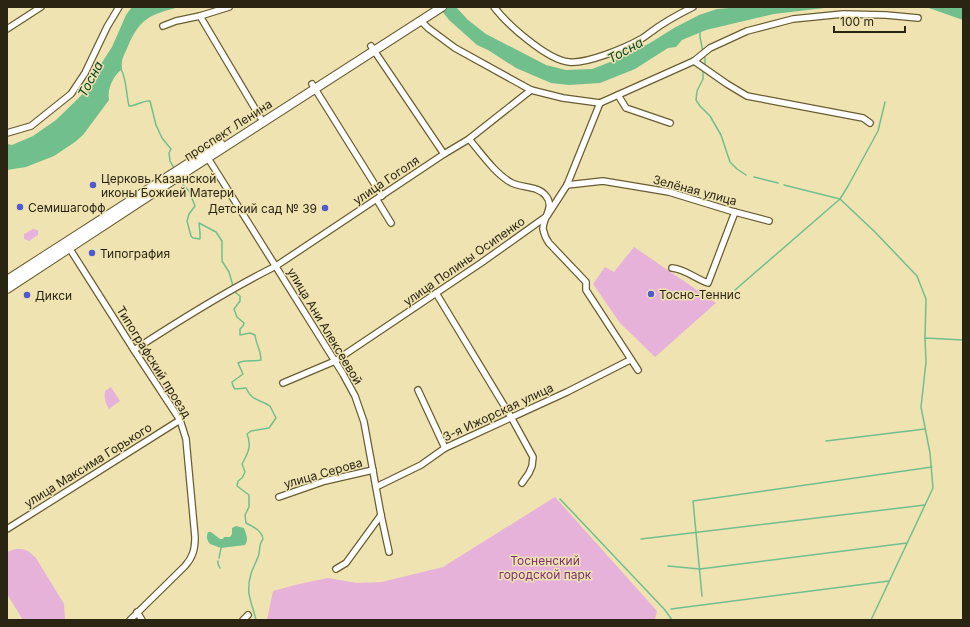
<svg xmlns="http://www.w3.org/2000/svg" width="970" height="627" font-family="Inter,sans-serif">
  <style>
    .green { fill: #e6b2d9 }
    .water { fill: #72bf8e }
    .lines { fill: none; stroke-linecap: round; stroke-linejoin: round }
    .stream { stroke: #72bf8e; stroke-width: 1.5 }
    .minor-casing { stroke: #695d31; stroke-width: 8 }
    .secondary-casing { stroke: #695d31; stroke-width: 10 }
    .minor { stroke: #fff; stroke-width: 5.5 }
    .secondary { stroke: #fff; stroke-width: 8 }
    .poi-dot { fill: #505ad0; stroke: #efe3b2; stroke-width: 1.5 }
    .labels { text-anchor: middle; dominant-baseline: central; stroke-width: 3; stroke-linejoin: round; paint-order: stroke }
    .street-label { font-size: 12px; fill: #2a2512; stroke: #efe3b2 }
    .poi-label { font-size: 12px; fill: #2a2512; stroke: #efe3b2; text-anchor: start }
    .park-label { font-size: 12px; fill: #7c2e6e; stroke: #efe3b2 }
    .water-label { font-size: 13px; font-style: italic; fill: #074526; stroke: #efe3b2 }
  </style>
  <rect width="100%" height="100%" fill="#efe3b2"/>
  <g class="green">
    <path d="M33 229 38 230V235L29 241 24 239V234Z"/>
    <path d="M634 247 716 303 655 357 620 323 593 284 605 267 614 272Z"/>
    <path d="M111 387 120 401 109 409C105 402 104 398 105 391Z"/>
    <path d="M555 497 657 611 655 620H267L273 591 299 584 328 578 357 583 382 582 443 567Z"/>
    <path d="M15 549H22L28 551 36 558 64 604 65 620H23L7 594V552Z"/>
  </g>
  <g class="water">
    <path d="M132 7H179C150 15 141 17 128 46 124 56 121 58 122 69 113 76 107 89 109 100L83 135 75 142 54 156 26 167 7 170V144L12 145 33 136 56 120 93 84 99 67 112 47 126 15Z"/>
    <path d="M439 7H456L468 20 486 34 546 65 566 70 592 69 613 61 650 43 674 28 699 15 717 9 740 7H833L774 14 706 30 682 40 676 47 668 48 635 69 600 83 569 85 551 83 516 68 488 50 477 45 449 20Z"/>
    <path d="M926 7H963V20Z"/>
    <path d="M236 526 244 528C246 534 249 540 245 545L221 548 210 544C207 540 206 537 208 532H211L220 539H223L224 537H230L232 534V528Z"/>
  </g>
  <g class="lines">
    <g class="stream">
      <path d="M700 32V37L703 52"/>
      <path d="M705 57V67"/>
      <path d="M121 69C127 81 126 94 129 106 136 106 143 100 150 101L156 125 162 138 171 149 169 153 170 161 174 168"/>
      <path d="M703 72V79L697 91 696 100 700 106 710 116 721 135 730 162 737 169 746 175"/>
      <path d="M754 177 778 183"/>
      <path d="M180 179 184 186 189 191 195 206 189 214 187 221 191 236 193 238 200 239V233L199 223 216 232 222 241V261L229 272 233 286"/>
      <path d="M784 185 840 199 875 232 917 276 926 299 925 338"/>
      <path d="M235 289 236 293 240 296V301L234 309 237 317 244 323 243 326 240 329V335L250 333 255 335C256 344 261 351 261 360 253 362 246 359 238 363L243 374 232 382 233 386 235 389 246 388C252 401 259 399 270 406L276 418 269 428 251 431 247 434C252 446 248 453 242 464L245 472 242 478 238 481 237 486 249 495V507L245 515 246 523C254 527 262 531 263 539 259 544 260 548 259 554 257 561 253 567 251 574 245 594 252 602 256 620"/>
      <path d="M735 290 840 199 848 186 878 131 885 102"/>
      <path d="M826 441 925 429"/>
      <path d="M560 499 665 610 672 620"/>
      <path d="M641 539 925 505"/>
      <path d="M219 558 221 548"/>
      <path d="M218 561V564L220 568"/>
      <path d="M668 566 700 569 907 543"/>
      <path d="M702 596 693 501 932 467"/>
      <path d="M671 609 889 581"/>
      <path d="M871 620 933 488 930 453 921 407 926 362 925 338 963 340"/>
    </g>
    <g class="minor-casing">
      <g id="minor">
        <path d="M494 7C507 24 547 60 569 62 587 64 625 48 641 39 645 37 648 34 651 32 664 22 679 14 693 7"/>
        <path d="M200 16 260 117"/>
        <path d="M421 21 428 28 455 48 531 90 563 98 600 103 694 61 710 48 747 31 793 19 843 14 886 15 918 18"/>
        <path d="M163 26 176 21 200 16 229 7"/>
        <path d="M7 29 41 7"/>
        <path d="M371 46 444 154"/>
        <path d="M694 61 727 84 747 96 863 118 870 123"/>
        <path d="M312 84 382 196"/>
        <path d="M618 95 626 108 670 123"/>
        <path d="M7 133 31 126 71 94 85 73 107 27 119 7"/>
        <path d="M469 139C481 153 496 175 512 183 522 188 539 186 546 196 555 207 543 217 543 229 544 234 546 239 549 243L586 282V290L638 370"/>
        <path d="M206 155 343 374 355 396 364 422 381 515 389 552"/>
        <path d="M567 185 603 181 669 192 731 211 769 221"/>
        <path d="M377 200 391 223"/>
        <path d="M68 246 134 350 180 420 186 439 195 537C195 549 193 557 185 566L130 620"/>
        <path d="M672 268C685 269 696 279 708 283L735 212"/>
        <path d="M436 293 511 417 533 457 532 466 529 473 522 483"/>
        <path d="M134 350C180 320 226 291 276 266L444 154 469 139 531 90"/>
        <path d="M283 383 335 361 481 263 547 216 567 185 600 103"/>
        <path d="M418 390 445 448"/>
        <path d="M376 487 421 465 445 448 567 392 630 360"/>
        <path d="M279 497 325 481 373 470"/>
        <path d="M7 529 180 420"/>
        <path d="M336 569 346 563 381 515"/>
        <path d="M137 612 142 620"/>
        <path d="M243 620 248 615"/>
      </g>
    </g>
    <g class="secondary-casing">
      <g id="secondary">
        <path d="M7 280 220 143"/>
        <path d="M7 289 164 186 442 7"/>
      </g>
    </g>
    <use href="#minor" class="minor"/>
    <use href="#secondary" class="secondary"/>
  </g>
  <g class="poi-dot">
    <circle cx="93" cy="185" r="4"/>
    <circle cx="20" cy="207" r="4"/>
    <circle cx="325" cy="208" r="4"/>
    <circle cx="92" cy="253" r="4"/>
    <circle cx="651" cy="294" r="4"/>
    <circle cx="27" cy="295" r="4"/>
  </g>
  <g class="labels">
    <g class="street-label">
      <text transform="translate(228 130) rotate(-33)">проспект Ленина</text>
      <text transform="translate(386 180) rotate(-34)">улица Гоголя</text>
      <text transform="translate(695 190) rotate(15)">Зелёная улица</text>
      <text transform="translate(464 261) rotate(-35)">улица Полины Осипенко</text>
      <text transform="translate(325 326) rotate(59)">улица Ани Алексеевой</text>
      <text transform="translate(154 362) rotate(58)">Типографский проезд</text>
      <text transform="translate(498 412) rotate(-25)">3-я Ижорская улица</text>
      <text transform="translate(88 465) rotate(-32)">улица Максима Горького</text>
      <text transform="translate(323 473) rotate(-16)">улица Серова</text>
    </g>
    <g class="poi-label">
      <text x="101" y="178">Церковь Казанской<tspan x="101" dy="14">иконы Божией Матери</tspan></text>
      <text x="28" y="207">Семишагофф</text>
      <text x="317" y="208" text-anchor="end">Детский сад № 39</text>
      <text x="100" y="253">Типография</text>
      <text x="659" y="294">Тосно-Теннис</text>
      <text x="35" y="295">Дикси</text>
    </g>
    <g class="park-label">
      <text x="545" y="560">Тосненский<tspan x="545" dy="14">городской парк</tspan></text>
    </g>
    <g class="water-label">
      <text transform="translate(625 50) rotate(-29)">Тосна</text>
      <text transform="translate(90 79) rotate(-62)">Тосна</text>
    </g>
  </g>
  <rect width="970" height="627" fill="none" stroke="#2a2512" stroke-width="16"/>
  <path d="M834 26v6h71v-6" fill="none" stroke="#2a2512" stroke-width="2"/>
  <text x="840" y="26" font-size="12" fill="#2a2512" stroke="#efe3b2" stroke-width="3" paint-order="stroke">100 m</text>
</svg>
